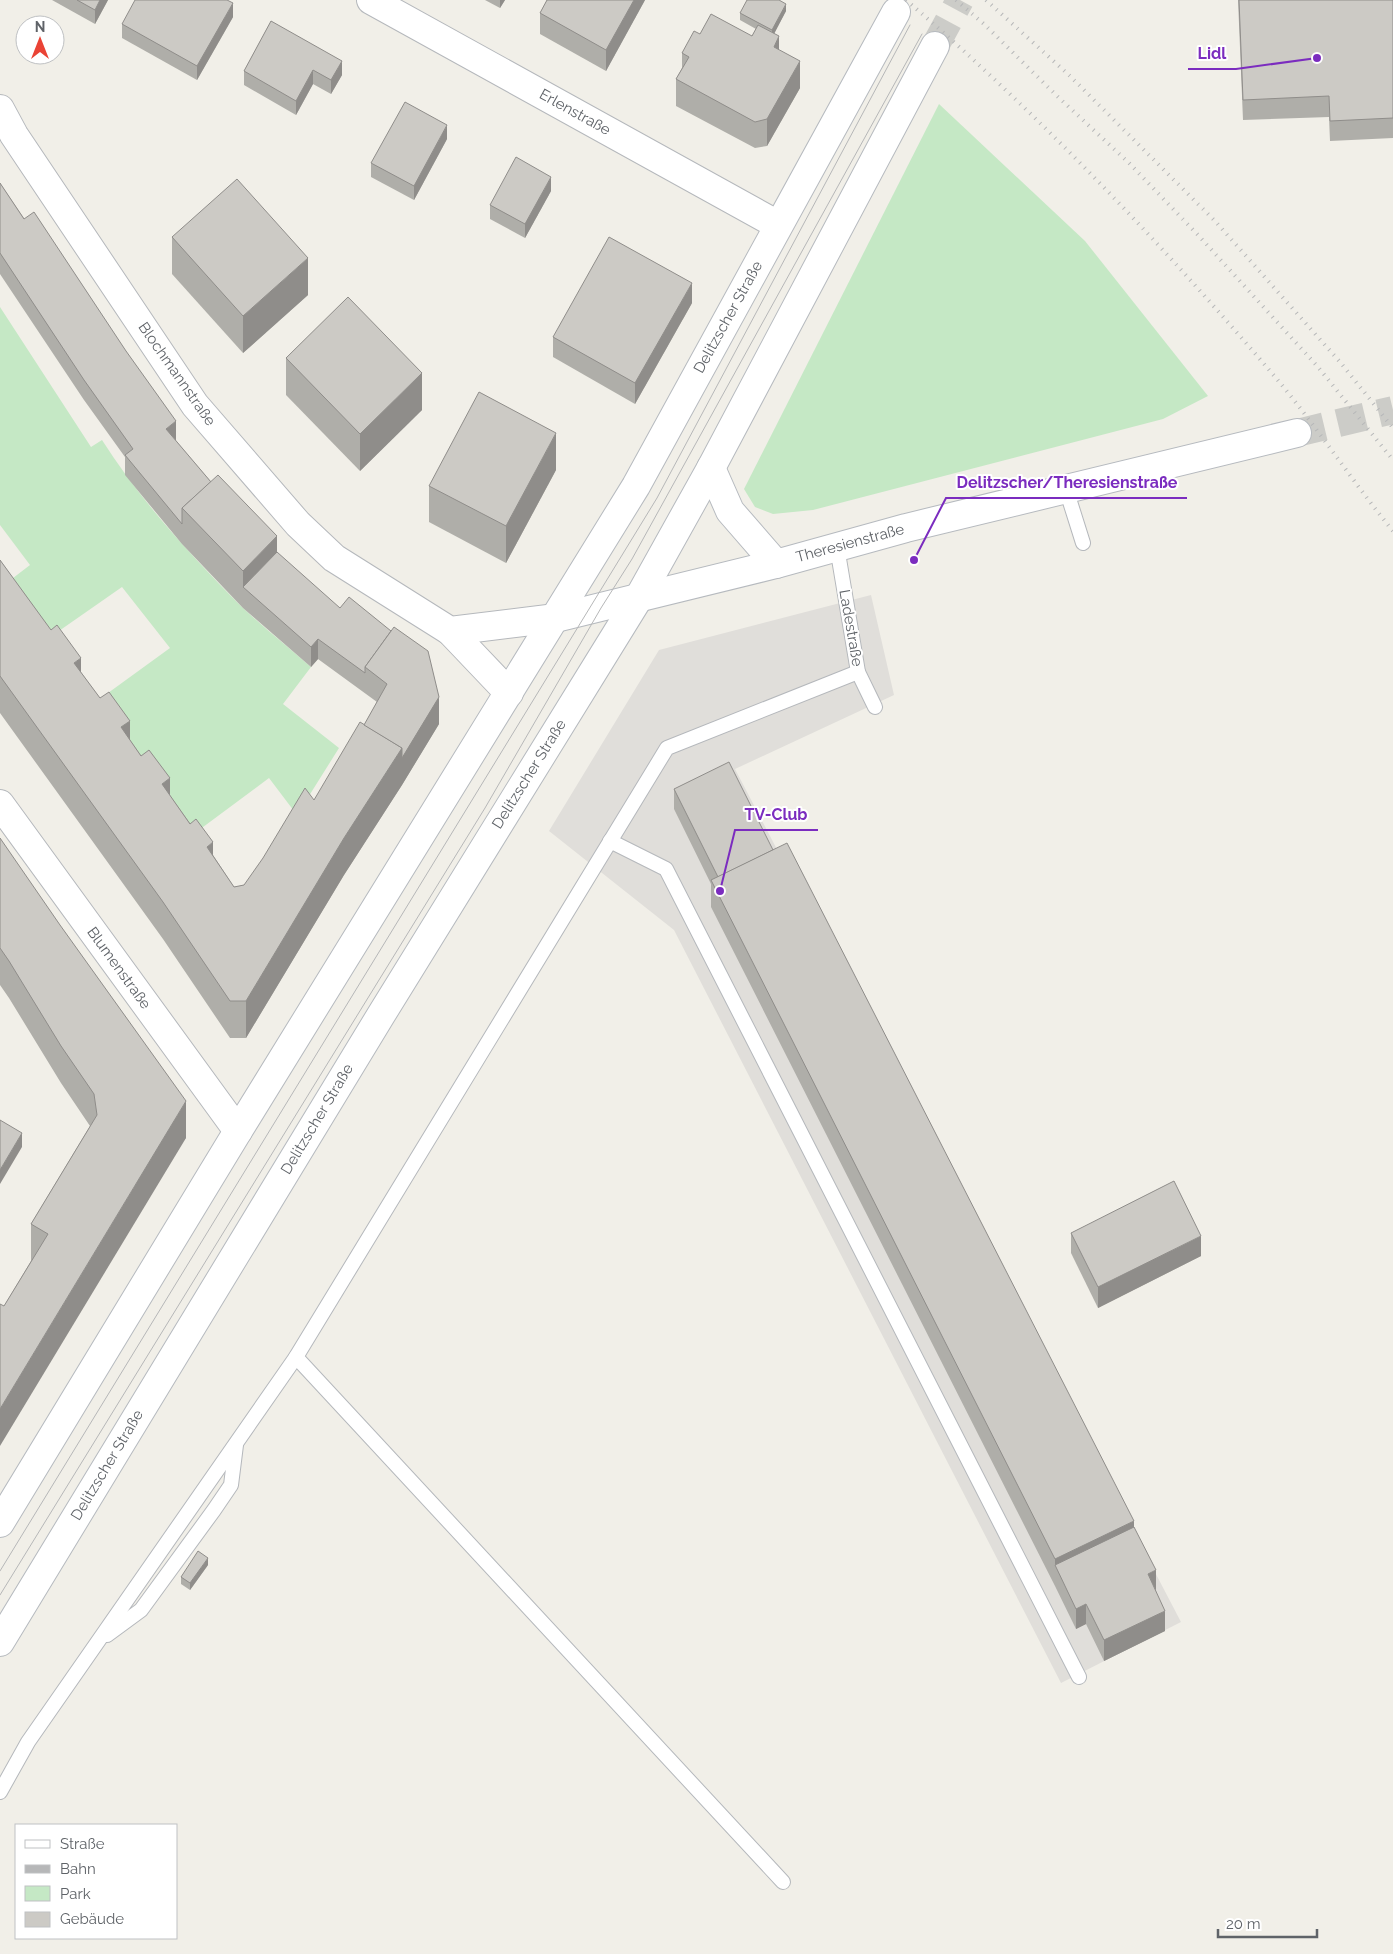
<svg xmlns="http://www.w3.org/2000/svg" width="1393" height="1954" font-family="Raleway,sans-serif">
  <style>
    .industrial { fill: #e0deda }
    .green { fill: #c5e8c5 }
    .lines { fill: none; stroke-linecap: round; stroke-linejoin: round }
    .secondary-tunnel { stroke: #ccccc8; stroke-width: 28; stroke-dasharray: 28 14; stroke-linecap: butt }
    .service-casing { stroke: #b5b8bc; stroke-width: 16 }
    .minor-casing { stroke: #b5b8bc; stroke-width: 30 }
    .secondary-casing { stroke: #b6babf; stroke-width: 30 }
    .service { stroke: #fff; stroke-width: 14 }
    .minor { stroke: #fff; stroke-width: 28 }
    .secondary { stroke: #fff; stroke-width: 28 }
    .tram { stroke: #b6b7b8; stroke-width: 1 }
    .rail { stroke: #b6b7b8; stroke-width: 4; stroke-dasharray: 1 6; stroke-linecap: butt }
    .wall { fill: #afaea9 }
    .shaded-wall { fill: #8f8d8a }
    .building { fill: #cccac5; stroke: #8f8d8a }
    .labels { text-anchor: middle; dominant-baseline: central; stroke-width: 4; stroke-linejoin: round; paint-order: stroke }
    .street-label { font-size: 15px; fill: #5f6368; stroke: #fff }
    .leader { fill: none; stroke: #7b2cbf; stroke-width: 2 }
    .callout-dot { fill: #7b2cbf; stroke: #fff; stroke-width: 2 }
    .callout-label { font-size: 16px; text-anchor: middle; font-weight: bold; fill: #7b2cbf; stroke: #fff; stroke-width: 4; stroke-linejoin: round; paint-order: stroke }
  </style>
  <rect width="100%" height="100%" fill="#f1efe8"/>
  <path class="industrial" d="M871 595 894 695 735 769 1181 1622 1061 1683 674 930 549 831 659 650Z"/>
  <g class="green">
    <path d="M939 104 1085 241 1208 396 1163 419 813 510 773 514 755 507 744 489Z"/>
    <path d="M0 307 91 447 102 440C141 501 191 556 242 607 264 628 288 647 311 667L283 704 339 748 297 815 269 778 195 833 97 701 170 648 122 587 36 647 0 588 30 565 0 525Z"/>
  </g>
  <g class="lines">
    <g class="secondary-tunnel">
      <path d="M935 46 960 0"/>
      <path d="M1297 433 1393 410"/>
    </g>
    <g class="service-casing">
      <g id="service">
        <path d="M1066 489 1083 543"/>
        <path d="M837 547 858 672 875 707"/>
        <path d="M610 841 666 869 1079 1677"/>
        <path d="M296 1357 783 1882"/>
        <path d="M107 1635 141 1610 214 1510 231 1485 236 1445"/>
        <path d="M0 1792 28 1742 296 1357 667 748 858 672"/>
      </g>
    </g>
    <g class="minor-casing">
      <g id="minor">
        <path d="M371 0 778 225"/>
        <path d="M0 109 14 135 195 405 298 524 334 558 450 631 556 618"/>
        <path d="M450 631 509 693"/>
        <path d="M0 804 238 1131"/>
      </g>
    </g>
    <g class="secondary-casing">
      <g id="secondary">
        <path d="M711 468 730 511 776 564"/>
        <path d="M556 618 776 564 906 528 1297 433"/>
        <path d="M0 1523 238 1131 636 486 896 12"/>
        <path d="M0 1642 381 1015 638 599 711 468 935 46"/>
      </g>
    </g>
    <use href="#service" class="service"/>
    <use href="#minor" class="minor"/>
    <use href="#secondary" class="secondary"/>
    <g class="tram">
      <path d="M0 1571 657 498 910 25"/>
      <path d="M0 1595 485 808 601 608 632 559 922 34"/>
    </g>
    <g class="rail">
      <path d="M906 0C1038 113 1163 245 1276 378 1317 427 1352 481 1393 531"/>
      <path d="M956 0 984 24 1056 95 1129 163 1198 235 1318 367 1393 460"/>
      <path d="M986 0 1070 76 1215 221 1340 362 1393 428"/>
    </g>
  </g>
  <g class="wall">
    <path d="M52 0H108L95 24Z"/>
    <path d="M485 0H505L500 8Z"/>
    <path d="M547 0H645L606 71 540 34V13Z"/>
    <path d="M1238 0H1393V138L1330 141 1329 117 1243 120Z"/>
    <path d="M786 11 774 33 779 50 800 88 767 146 755 148 676 106V79L682 68V53L700 34 752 36 756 29 740 20V13Z"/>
    <path d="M233 17 197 80 122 38V24Z"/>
    <path d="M271 21 342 75 331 94 313 84 296 115 244 85V71Z"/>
    <path d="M447 139 414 200 371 177V163Z"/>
    <path d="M0 183 176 441 211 482 439 724 402 785 344 875 246 1038H230L163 939 0 713V560L213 855 234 887 244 885 314 800 364 725 377 702 318 659 311 667 243 608 182 544 125 475V457L84 400 0 274Z"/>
    <path d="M551 191 525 238 490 219V205Z"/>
    <path d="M172 237 308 295 243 353 172 274Z"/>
    <path d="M692 303 635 404 553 357V337Z"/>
    <path d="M286 358 422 410 360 471 286 395Z"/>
    <path d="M556 470 506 563 429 522V486Z"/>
    <path d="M674 789 773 850 1134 1527 1156 1591 1165 1631 1104 1661 1086 1624 1076 1629 1055 1586 711 907V884L674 809Z"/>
    <path d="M0 838 186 1138 4 1306 31 1261V1224L90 1126 61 1083 9 998 0 985Z"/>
    <path d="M1071 1233 1201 1256 1098 1308 1071 1253Z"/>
    <path d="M208 1565 190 1590 181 1584V1577Z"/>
  </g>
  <g class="shaded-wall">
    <path d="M100 0H108L95 24V10Z"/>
    <path d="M500 0H505L500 8Z"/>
    <path d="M634 0H645L606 71V50Z"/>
    <path d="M233 3V17L197 80V66Z"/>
    <path d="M786 4V11L772 38V30Z"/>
    <path d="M779 36V63L774 47Z"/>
    <path d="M342 61V75L331 94V80Z"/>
    <path d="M800 61V88L767 146V119Z"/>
    <path d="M313 70V84L296 115V101Z"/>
    <path d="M447 125V139L414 200V186Z"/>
    <path d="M551 177V191L525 238V224Z"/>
    <path d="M308 258V295L243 353V316Z"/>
    <path d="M692 283V303L635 404V383Z"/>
    <path d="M422 373V410L360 471V434Z"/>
    <path d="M176 421V441L166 429Z"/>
    <path d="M556 433V470L506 563V526Z"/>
    <path d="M277 536V573L243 587V571Z"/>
    <path d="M318 639V659L311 667V647Z"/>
    <path d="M81 658V695L74 663Z"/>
    <path d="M439 697V724L402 785 344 875 246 1038V1001L344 838 402 748Z"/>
    <path d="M130 721V758L121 727Z"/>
    <path d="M170 778V815L162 784Z"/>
    <path d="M213 842V879L207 847Z"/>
    <path d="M186 1101V1138L0 1446V1409Z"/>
    <path d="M22 1133V1147L0 1184V1170Z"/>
    <path d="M1201 1236V1256L1098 1308V1287Z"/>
    <path d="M1134 1521V1547L1055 1565V1559Z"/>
    <path d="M208 1558V1565L190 1590V1583Z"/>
    <path d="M1156 1570V1591L1148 1574Z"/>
    <path d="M1086 1604V1624L1076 1629V1609Z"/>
    <path d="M1165 1611V1631L1104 1661V1640Z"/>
  </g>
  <g class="building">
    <path d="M77 0H100L95 10Z"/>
    <path d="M135 0H227L233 3 197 66 122 24Z"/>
    <path d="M547 0H634L606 50 540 13Z"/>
    <path d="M747 0H779L786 4 772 30 740 13Z"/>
    <path d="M1239 0H1393V118L1330 121 1329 96 1243 100Z"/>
    <path d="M711 14 752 36 758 25 779 36 774 47 800 61 767 119 755 122 676 79 689 57 682 53 694 31 700 34Z"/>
    <path d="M271 21 342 61 331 80 313 70 296 101 244 71Z"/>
    <path d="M405 102 447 125 414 186 371 163Z"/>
    <path d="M516 157 551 177 525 224 490 205Z"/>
    <path d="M237 179 308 258 243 316 172 237Z"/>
    <path d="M0 183 24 219 34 212 126 351 176 421 166 429 211 482 182 508V524L125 455 133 449 84 380 0 253Z"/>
    <path d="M609 237 692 283 635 383 553 337Z"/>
    <path d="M348 297 422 373 360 434 286 358Z"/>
    <path d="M479 392 556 433 506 526 429 486Z"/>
    <path d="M218 475 277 536 243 571 182 508Z"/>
    <path d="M277 552 340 608 349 597 391 631 365 667V673L318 639 311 647 243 587Z"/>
    <path d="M0 560 51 630 57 625 81 658 74 663 100 698 109 692 130 721 121 727 141 756 149 750 170 778 162 784 190 824 196 819 213 842 207 847 234 887 244 885 263 858 305 788 314 800 360 722 402 748 344 838 246 1001H230L163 902 0 676Z"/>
    <path d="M394 627 428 651 439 697 402 758V748L364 725 387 684 365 667Z"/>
    <path d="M729 762 773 850 718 877 674 789Z"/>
    <path d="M0 838 60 925 186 1101 0 1409V1304L4 1306 48 1234 31 1224 97 1115 94 1094 61 1046 9 961 0 948Z"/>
    <path d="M787 843 1134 1521 1055 1559 711 880Z"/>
    <path d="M0 1120 22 1133 0 1170Z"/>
    <path d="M1174 1181 1201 1236 1098 1287 1071 1233Z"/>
    <path d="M1134 1527 1156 1570 1148 1574 1165 1611 1104 1640 1086 1604 1076 1609 1055 1565Z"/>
    <path d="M198 1551 208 1558 190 1583 181 1577Z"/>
  </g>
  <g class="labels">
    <g class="street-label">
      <text transform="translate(575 112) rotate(29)">Erlenstraße</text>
      <text transform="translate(728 317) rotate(-61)">Delitzscher Straße</text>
      <text transform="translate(177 374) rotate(55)">Blochmannstraße</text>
      <text transform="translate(850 543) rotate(-15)">Theresienstraße</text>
      <text transform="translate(851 628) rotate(80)">Ladestraße</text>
      <text transform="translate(529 774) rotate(-58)">Delitzscher Straße</text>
      <text transform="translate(119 968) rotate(54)">Blumenstraße</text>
      <text transform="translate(317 1119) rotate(-59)">Delitzscher Straße</text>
      <text transform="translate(107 1465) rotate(-59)">Delitzscher Straße</text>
    </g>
  </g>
  <path class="leader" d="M1317 58L1236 69H1188M914 560L946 498H1187M720 891L735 830H818"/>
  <g class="callout-dot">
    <circle cx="1317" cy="58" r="5"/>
    <circle cx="914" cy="560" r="5"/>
    <circle cx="720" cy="891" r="5"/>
  </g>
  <g class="callout-label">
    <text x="1212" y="59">Lidl</text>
    <text x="1067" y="488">Delitzscher/Theresienstraße</text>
    <text x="776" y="820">TV-Club</text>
  </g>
  <rect x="15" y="1824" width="162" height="115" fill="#ffffff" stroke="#bfc1c3"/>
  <rect x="25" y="1840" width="25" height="8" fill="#ffffff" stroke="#bfc1c3"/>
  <text x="60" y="1849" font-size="15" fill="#5f6368">Straße</text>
  <rect x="25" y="1865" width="25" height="8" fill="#b6b7b8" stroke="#bfc1c3"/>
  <text x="60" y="1874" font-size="15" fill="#5f6368">Bahn</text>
  <rect x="25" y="1886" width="25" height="15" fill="#c5e8c5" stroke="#bfc1c3"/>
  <text x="60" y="1899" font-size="15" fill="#5f6368">Park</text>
  <rect x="25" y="1912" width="25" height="15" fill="#cccac5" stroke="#bfc1c3"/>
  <text x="60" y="1924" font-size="15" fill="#5f6368">Gebäude</text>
  <g transform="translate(40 40)"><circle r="24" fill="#ffffff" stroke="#bfc1c3"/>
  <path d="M0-4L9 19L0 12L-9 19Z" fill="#ea4335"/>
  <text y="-8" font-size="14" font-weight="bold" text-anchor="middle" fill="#5f6368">N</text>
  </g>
  <path d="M1218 1929v8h99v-8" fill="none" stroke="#5f6368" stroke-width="2.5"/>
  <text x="1226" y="1929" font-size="15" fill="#5f6368" stroke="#ffffff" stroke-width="4" paint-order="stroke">20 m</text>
</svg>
